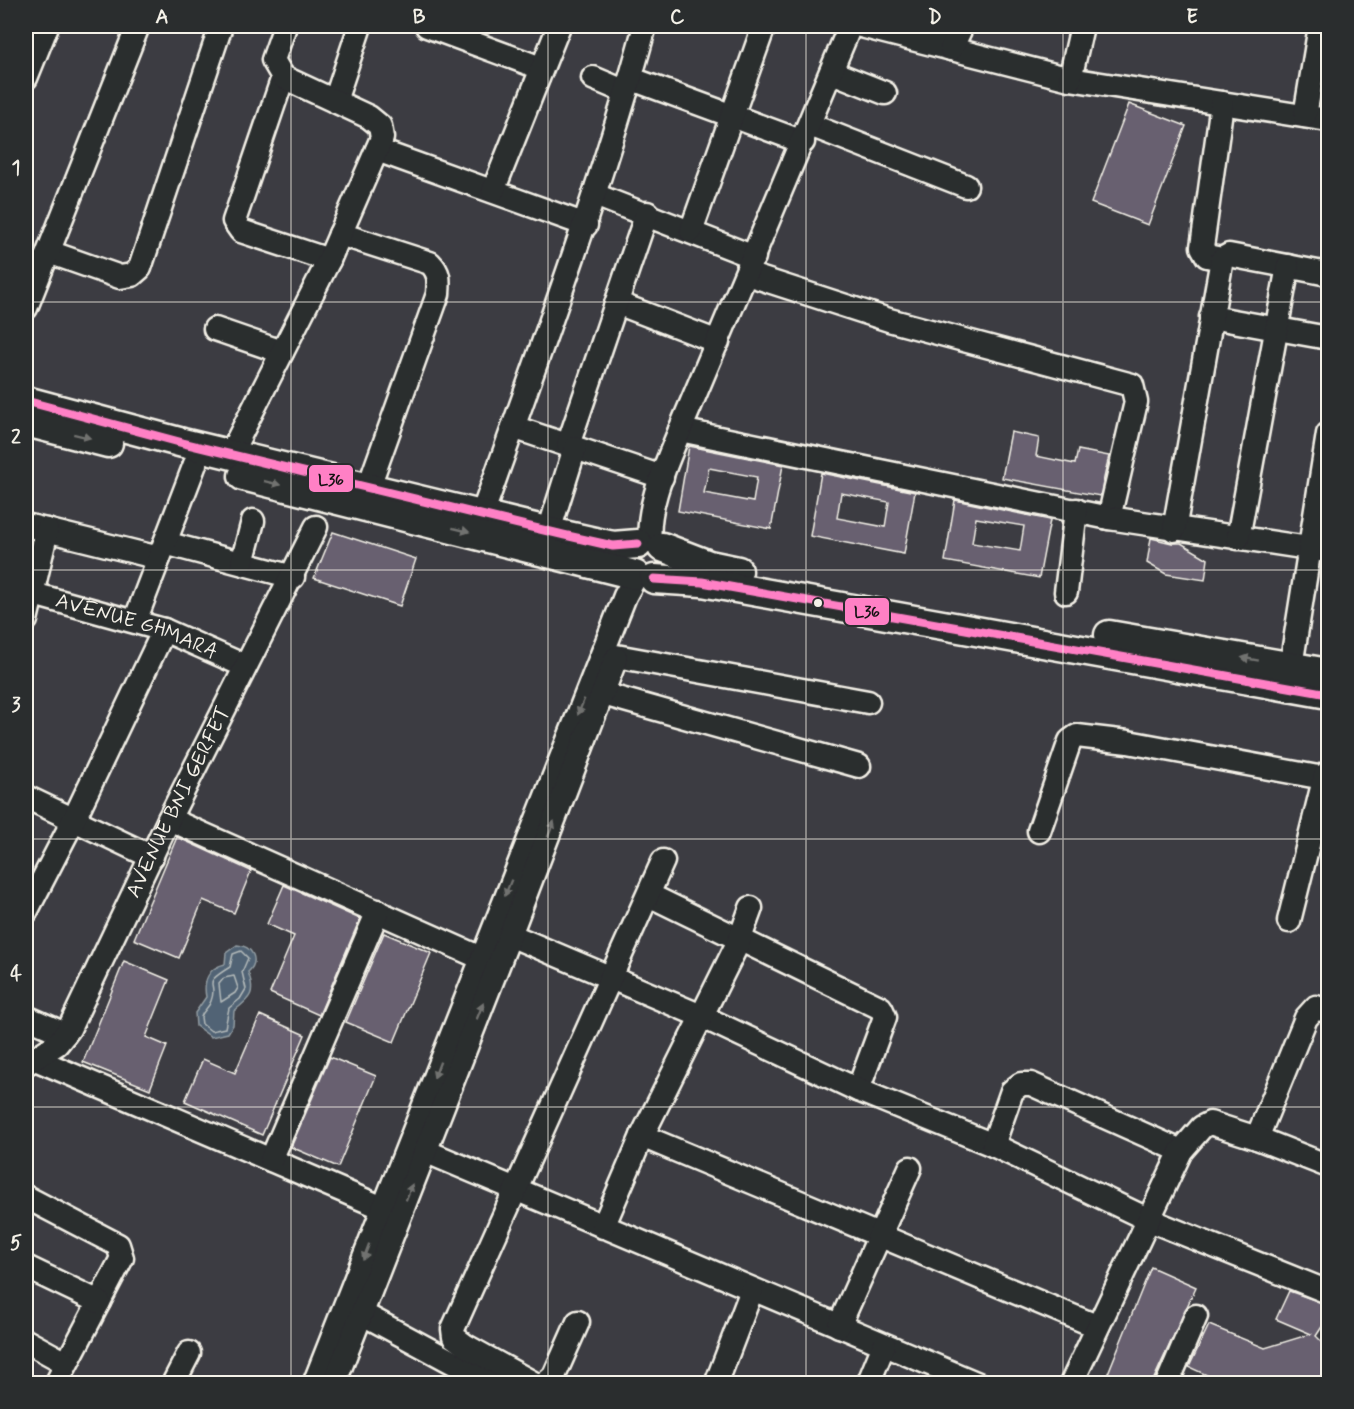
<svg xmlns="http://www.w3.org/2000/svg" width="1354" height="1409" font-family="Mynerve,sans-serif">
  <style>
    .water { fill: #516474; stroke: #929ca2; stroke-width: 1.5 }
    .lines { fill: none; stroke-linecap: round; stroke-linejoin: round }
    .shore { stroke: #b3b9ba; stroke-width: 1.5 }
    .building { fill: #676070; stroke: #f4f1e8; stroke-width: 1.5; fill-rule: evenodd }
    .minor-casing { stroke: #f4f1e8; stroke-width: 27 }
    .major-casing { stroke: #f4f1e8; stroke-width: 33 }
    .minor { stroke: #2a2d2e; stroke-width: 22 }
    .major { stroke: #2a2d2e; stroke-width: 28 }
    .bus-1-casing { stroke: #2a2d2e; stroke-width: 14 }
    .bus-1 { stroke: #ff80c5; stroke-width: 9 }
    .oneway { fill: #71726f }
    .grid { fill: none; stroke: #f4f1e8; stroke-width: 1.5; stroke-opacity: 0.55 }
    .bus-dot { fill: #f4f1e8; stroke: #2a2d2e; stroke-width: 2 }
    .labels { text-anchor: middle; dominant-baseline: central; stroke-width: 6; stroke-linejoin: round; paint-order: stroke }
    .street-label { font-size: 21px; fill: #f4f1e8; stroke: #2a2d2e }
    .line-badge { stroke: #2a2d2e; stroke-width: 2 }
    .pale-badge-label { font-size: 16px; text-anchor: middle; font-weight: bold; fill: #111 }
    .neatline { fill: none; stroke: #f4f1e8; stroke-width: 2 }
    .grid-label { font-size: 20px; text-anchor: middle; font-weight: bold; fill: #f4f1e8 }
  </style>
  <rect width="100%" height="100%" fill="#3c3c42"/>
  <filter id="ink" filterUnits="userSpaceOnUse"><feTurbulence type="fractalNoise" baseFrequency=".0167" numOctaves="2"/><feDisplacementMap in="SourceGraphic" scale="12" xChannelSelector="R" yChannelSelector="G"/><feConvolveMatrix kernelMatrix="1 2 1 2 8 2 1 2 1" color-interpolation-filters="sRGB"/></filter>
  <g filter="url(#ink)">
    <path class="water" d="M237 945C253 946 260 961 248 972 256 993 251 998 234 1011L233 1025 228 1033 211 1037 196 1026 195 1013 206 997C203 981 208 968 225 964L226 953Z"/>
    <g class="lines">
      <g class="shore">
        <path d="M241 951 248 958 242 972 246 989 240 999 229 1008 225 1028 211 1031 202 1024 201 1017C203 1010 209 1008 211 1001 219 980 199 986 230 967L233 954Z"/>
        <path d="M234 976 238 988 235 993 221 1002 219 984 224 978Z"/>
      </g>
    </g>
    <g class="building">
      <path d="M1129 104 1186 126 1148 225 1091 203Z"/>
      <path d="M1011 432 1039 438 1036 456 1075 464 1078 450 1109 456 1100 496 1002 478Z"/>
      <path d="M689 446 783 465 771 529 678 511ZM709 468 757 477 753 502 704 493Z"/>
      <path d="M821 473 915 492 904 554 810 536ZM841 493 889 502 885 527 837 518Z"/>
      <path d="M955 500 1050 520 1039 578 945 561ZM976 518 1024 526 1020 551 972 543Z"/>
      <path d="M333 532 416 559 400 606 314 578Z"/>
      <path d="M1151 538 1172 543H1181L1208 559 1205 580 1166 574 1147 563Z"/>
      <path d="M177 837 251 871 234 913 203 900 179 958 134 939Z"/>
      <path d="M284 885 360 919 319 1015 270 993 294 936 267 924Z"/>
      <path d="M384 933 431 953 394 1042 346 1022Z"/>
      <path d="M124 961 169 980 146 1037 167 1046 150 1089 83 1062Z"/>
      <path d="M260 1015 305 1035 262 1135 185 1101 203 1059 235 1073Z"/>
      <path d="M330 1057 376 1076 338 1167 291 1147Z"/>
      <path d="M1151 1267 1196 1287 1152 1383H1104Z"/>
      <path d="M1289 1291 1329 1305V1316L1316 1336 1329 1349V1374L1305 1383H1224L1189 1367 1209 1325 1265 1348 1311 1334 1276 1319Z"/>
    </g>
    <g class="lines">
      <g class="minor-casing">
        <g id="minor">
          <path d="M427 26 541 68"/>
          <path d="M861 26 1070 79 1328 120"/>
          <path d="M951 49 962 26"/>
          <path d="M832 72 885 93"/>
          <path d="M283 77 234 221 241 231 329 260"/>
          <path d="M26 78 47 26"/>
          <path d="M593 78 626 92"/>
          <path d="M632 79 803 142"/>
          <path d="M1070 79 1082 26"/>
          <path d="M335 101 360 26"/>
          <path d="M1305 116 1320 26"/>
          <path d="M810 125 966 186"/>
          <path d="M377 150 586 225"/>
          <path d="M493 191 559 26"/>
          <path d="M595 195 754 257"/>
          <path d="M691 231 764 26"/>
          <path d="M340 234 430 263C440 273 439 280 438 294L369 486"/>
          <path d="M49 252 120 277 132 275 140 268 221 26"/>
          <path d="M1222 259 1207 256 1202 247 1222 103"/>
          <path d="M747 274 889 320 1132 385 1136 402 1109 518"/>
          <path d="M617 303 718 342"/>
          <path d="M26 308 138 26"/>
          <path d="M1211 317 1328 338"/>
          <path d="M215 329 282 352"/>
          <path d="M513 427 662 477"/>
          <path d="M680 430 1109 518 1328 551"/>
          <path d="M568 445 647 213"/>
          <path d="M231 453 329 260 382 138 380 126 369 117 283 77 273 60 285 26"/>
          <path d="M482 515C539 353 600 191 645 26"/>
          <path d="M26 525 159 558"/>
          <path d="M1174 530 1222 259 1229 255 1328 274"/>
          <path d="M549 531 575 448"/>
          <path d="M1238 538 1288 266"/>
          <path d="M650 542C646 505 667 463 680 430L850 26"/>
          <path d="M165 543 293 577"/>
          <path d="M242 563 253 521"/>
          <path id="s1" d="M26 592 164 630 245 666"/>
          <path d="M1066 592 1076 510"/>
          <path d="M26 620 47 530"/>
          <path d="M135 621 195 464"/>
          <path d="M616 656 868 702"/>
          <path d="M1291 666 1328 434"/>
          <path d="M603 694 859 766"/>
          <path d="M26 797 152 857"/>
          <path d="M169 819 481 958"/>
          <path d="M1039 831 1070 741 1077 736 1128 742 1318 777 1325 776 1328 772"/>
          <path d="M649 895 881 1008 885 1017 858 1090"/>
          <path d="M26 912 73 821 164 630"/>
          <path d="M1289 921 1325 776"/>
          <path d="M510 935 701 1016 858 1090 993 1145 1147 1219 1328 1292"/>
          <path d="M26 1017 65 1034"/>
          <path d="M33 1058 383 1208"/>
          <path id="s2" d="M26 1064 57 1044 69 1029 169 819 316 527"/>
          <path d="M642 1136 1096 1326"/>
          <path d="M1257 1138 1306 1018 1316 1007 1328 1012"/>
          <path d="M993 1145 1012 1091 1021 1084H1031L1181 1151"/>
          <path d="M425 1151 978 1384"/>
          <path d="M271 1160 378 911"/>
          <path d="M26 1197 118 1245 122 1258 56 1384"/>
          <path d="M603 1227 642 1136 739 941 751 908"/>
          <path d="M26 1267 99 1302"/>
          <path d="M363 1314 493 1384"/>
          <path d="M839 1326 910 1168"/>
          <path d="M26 1341 66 1363"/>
          <path d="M173 1384 189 1353"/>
          <path d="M314 1384 625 596 636 576"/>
          <path d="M334 1384 510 935 616 658"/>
          <path d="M535 1384 466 1346 454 1337 453 1329 663 861"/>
          <path d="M545 1384 554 1376 578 1322"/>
          <path d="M716 1384 752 1290"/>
          <path d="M868 1384 884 1345"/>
          <path d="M1071 1384 1181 1151 1202 1127 1210 1123 1257 1138 1328 1166"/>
          <path d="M1167 1384 1196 1316"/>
        </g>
      </g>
      <g class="major-casing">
        <g id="major">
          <path d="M26 401 183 443 564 535 613 546 638 544"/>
          <path d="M26 422 108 443"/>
          <path d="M243 476 635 575"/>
          <path d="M662 547 709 565 738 571"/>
          <path d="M654 579 702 582 1328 694"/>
          <path d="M1109 635 1328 673"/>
        </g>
      </g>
      <use href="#minor" class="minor"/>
      <use href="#major" class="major"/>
      <g class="bus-1-casing">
        <g id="bus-1">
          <path d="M26 401 183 443 564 535 613 546 638 544"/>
          <path d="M654 579 702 582 1328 694"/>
        </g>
      </g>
      <use href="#bus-1" class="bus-1"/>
    </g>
    <defs><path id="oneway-solid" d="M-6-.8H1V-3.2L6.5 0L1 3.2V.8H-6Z" transform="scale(1.5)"/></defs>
    <g class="oneway">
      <use href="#oneway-solid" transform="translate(82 436) rotate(14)"/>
      <use href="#oneway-solid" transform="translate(272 483) rotate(14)"/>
      <use href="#oneway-solid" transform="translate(461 530) rotate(14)"/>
      <use href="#oneway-solid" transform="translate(1250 659) rotate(-170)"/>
      <use href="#oneway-solid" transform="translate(581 707) rotate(112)"/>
      <use href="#oneway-solid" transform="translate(551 829) rotate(-69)"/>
      <use href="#oneway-solid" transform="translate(508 888) rotate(112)"/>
      <use href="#oneway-solid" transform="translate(480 1011) rotate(-68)"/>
      <use href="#oneway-solid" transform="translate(437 1070) rotate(111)"/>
      <use href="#oneway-solid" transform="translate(409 1192) rotate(-69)"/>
      <use href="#oneway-solid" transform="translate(366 1252) rotate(111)"/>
    </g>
  </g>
  <path class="grid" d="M291 26V1384M548 26V1384M806 26V1384M1063 26V1384M26 302H1328M26 570H1328M26 839H1328M26 1107H1328"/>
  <circle class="bus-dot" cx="818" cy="603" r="5"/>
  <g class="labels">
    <g class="street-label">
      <text stroke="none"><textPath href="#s1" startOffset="116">AVENUE GHMARA</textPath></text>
      <text stroke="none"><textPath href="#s2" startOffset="308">AVENUE BNI GERFET</textPath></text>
    </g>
  </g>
  <g class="line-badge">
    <rect x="308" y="464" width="46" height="29" rx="6" fill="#ff80c5"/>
    <rect x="844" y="597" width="46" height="29" rx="6" fill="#ff80c5"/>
  </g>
  <g class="pale-badge-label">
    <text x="331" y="485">L36</text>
    <text x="867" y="617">L36</text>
  </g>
  <rect width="1354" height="1409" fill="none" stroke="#2a2d2e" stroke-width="66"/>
  <rect x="33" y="33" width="1288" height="1343" class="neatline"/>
  <g class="grid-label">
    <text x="162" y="23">A</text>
    <text x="419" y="23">B</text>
    <text x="677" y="23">C</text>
    <text x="935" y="23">D</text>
    <text x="1192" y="23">E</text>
    <text x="16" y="174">1</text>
    <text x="16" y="443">2</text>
    <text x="16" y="711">3</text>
    <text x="16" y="980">4</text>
    <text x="16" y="1249">5</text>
  </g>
</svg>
